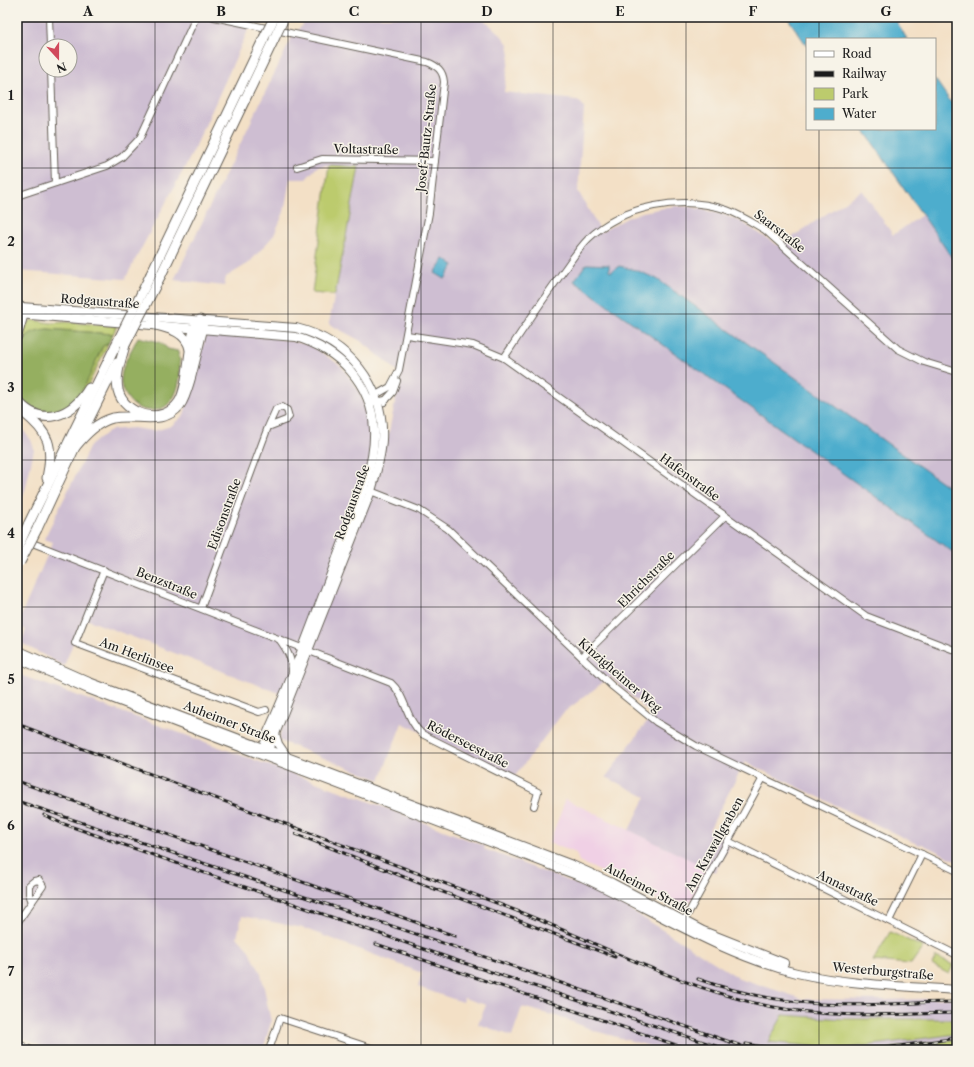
<svg xmlns="http://www.w3.org/2000/svg" width="974" height="1067" font-family="'Libre Caslon Text',serif">
  <style>
    .built { fill: #f0d0e5 }
    .industrial { fill: #cebed2; fill-rule: evenodd }
    .green { fill: #bccb6d; stroke: #6c7444 }
    .forest { fill: #95af60; stroke: #58663e }
    .water { fill: #4eadcd; stroke: #356474 }
    .lines { fill: none; stroke-linecap: round; stroke-linejoin: round }
    .minor-casing { stroke: #676158; stroke-width: 8 }
    .major-casing { stroke: #676158; stroke-width: 10 }
    .highway-casing { stroke: #676158; stroke-width: 11 }
    .minor { stroke: #fff; stroke-width: 6 }
    .major { stroke: #fff; stroke-width: 8 }
    .highway { stroke: #fff; stroke-width: 9 }
    .rail-casing { stroke: #1c1c1c; stroke-width: 3 }
    .rail { stroke: #f7f3e8; stroke-width: 1.5; stroke-dasharray: 4.5; stroke-linecap: butt }
    .highway-bridge-casing { stroke: #676158; stroke-width: 11; stroke-linecap: butt }
    .highway-bridge { stroke: #fff; stroke-width: 9 }
    .grid { fill: none; stroke: #1c1c1c; stroke-width: 1; stroke-opacity: 0.55 }
    .labels { text-anchor: middle; dominant-baseline: central; stroke-width: 3; stroke-linejoin: round; paint-order: stroke }
    .street-label { font-size: 12px; fill: #1c1c1c; stroke: #f7f3e8 }
    .neatline { fill: none; stroke: #1c1c1c; stroke-width: 1.5 }
    .grid-label { font-size: 13px; text-anchor: middle; font-weight: bold; fill: #1c1c1c }
  </style>
  <rect width="100%" height="100%" fill="#f7f3e8"/>
  <filter id="ink" filterUnits="userSpaceOnUse"><feTurbulence type="fractalNoise" baseFrequency=".025" numOctaves="2"/><feDisplacementMap in="SourceGraphic" scale="8" xChannelSelector="R" yChannelSelector="G"/><feConvolveMatrix kernelMatrix="1 2 1 2 8 2 1 2 1" color-interpolation-filters="sRGB"/></filter>
  <filter id="wash" filterUnits="userSpaceOnUse"><feTurbulence type="fractalNoise" baseFrequency=".012" numOctaves="4" result="noise"/><feDisplacementMap in="SourceGraphic" scale="16" xChannelSelector="R" yChannelSelector="G"/><feGaussianBlur stdDeviation="0.9" result="paint"/><feColorMatrix in="noise" values="0 0 0 0 0 0 0 0 0 0 0 0 0 0 0 0 0 1.4 0 .05"/><feComposite in="paint" operator="in"/></filter>
  <g filter="url(#wash)">
    <rect width="100%" height="100%" fill="#f3e0c6"/>
    <path class="built" d="M565 799 708 868 685 913 579 861 576 853 549 843 563 807 562 806Z"/>
    <g class="industrial">
      <path d="M17 17H254L194 150 125 279 17 271ZM46 46H70V70H46Z"/>
      <path d="M309 17H481L501 35 508 44 510 54 504 92 576 100 582 104 584 109 578 191 601 232 629 217 643 212 674 206 692 207 721 214 740 221 779 246 862 190 893 235 922 215 924 217 957 265V493L657 279 636 270 619 266 611 272 608 271 609 265 586 264 574 281 957 555V861L922 844 919 845 745 762 709 830 732 842 715 872 629 830 646 797 606 777 652 715 610 677 563 713 515 776 402 723 380 780 280 741V734L292 698 83 618 64 666 21 643 26 630 17 625 53 542 44 539 90 446 110 430 133 428 154 431 171 426 184 415 206 334 270 337 310 345 341 366 360 392 370 422 371 448 387 441 401 374 361 341 329 324 359 167 329 165 317 167 306 179H290L284 212 274 235 249 263 226 277 224 286 174 280 292 37Z"/>
      <path d="M17 423 31 440 34 449 26 487 17 512Z"/>
      <path d="M17 674 365 800 485 846 484 849 608 896 739 978 803 999 882 1000 957 998V1019L814 1018 769 1042 841 1049 957 1034V1039L876 1050H778L767 1048 766 1050H664L595 1031 563 1018 522 1007 512 1036 478 1024 486 1005 464 998 462 1002 418 987 422 973 303 928 242 916 237 937 247 947 261 973 271 1022 263 1050H50L17 1035Z"/>
    </g>
    <g class="green">
      <path d="M329 165 359 167 335 295 312 293Z"/>
      <path d="M33 320 51 323 66 322 117 326 113 334 47 329 20 344 17 351C17 340 21 323 33 320Z"/>
      <path d="M108 344 83 396 77 403 44 414 17 398V393C22 402 37 411 46 411L80 394 103 346Z"/>
      <path d="M890 932 923 947 911 964 873 961Z"/>
      <path d="M936 957 953 965 949 974 932 965Z"/>
      <path d="M783 1015 843 1019H957V1034L841 1049 768 1042Z"/>
      <path d="M957 1039V1050H876Z"/>
    </g>
    <g class="forest">
      <path d="M47 329 113 334 108 344 103 346C92 366 86 396 65 408 59 412 51 411 44 411 33 411 22 403 17 393 17 367 10 331 47 329Z"/>
      <path d="M138 337 160 342 168 349 178 351C184 374 179 415 146 410 138 409 131 404 127 397 124 392 120 386 121 380 121 365 132 350 138 337Z"/>
    </g>
    <g class="water">
      <path d="M787 17H894L907 39H807V46Z"/>
      <path d="M935 79 957 111V265L863 129H935Z"/>
      <path d="M444 259 454 265 445 279 435 273Z"/>
      <path d="M586 264 609 265V271L611 272 619 266 636 270 657 279 957 493V555L574 281Z"/>
    </g>
  </g>
  <g filter="url(#ink)">
    <g class="lines">
      <g class="minor-casing">
        <g id="minor">
          <path d="M49 17 50 46"/>
          <path d="M214 17 427 62C437 66 443 70 444 82L429 213 399 370 390 387 372 397"/>
          <path d="M51 70 55 183"/>
          <path d="M297 167 322 159 435 161"/>
          <path d="M17 196 107 166 122 157 140 138 196 17"/>
          <path d="M407 335 473 345 504 358 866 616 957 651"/>
          <path d="M504 358C523 329 542 301 562 273 571 261 578 249 588 239 623 205 682 195 727 210 741 215 753 223 765 230L898 349 924 362 957 372"/>
          <path d="M374 402 386 400"/>
          <path d="M384 402 393 392 397 381"/>
          <path d="M368 490 419 510 448 529 613 687 656 722 696 746 957 871"/>
          <path d="M17 537 391 683C406 696 406 720 422 734L538 792 534 806"/>
          <path d="M104 570 75 643 259 712 266 710"/>
          <path d="M201 608 268 427 286 420 289 417 287 410 282 407 276 409 268 427"/>
          <path d="M279 639C287 650 292 658 292 672"/>
          <path d="M582 657 725 516"/>
          <path d="M728 841 957 955"/>
          <path d="M684 921 763 778"/>
          <path d="M889 921 922 854"/>
          <path d="M17 923 43 886 39 880 34 881 29 885V894L32 902"/>
          <path d="M17 1043 31 1050"/>
          <path d="M17 1049 18 1050"/>
          <path d="M269 1050 280 1018 377 1050"/>
        </g>
      </g>
      <g class="major-casing">
        <g id="major">
          <path d="M21 307 296 328C348 341 385 385 382 440 381 458 376 474 371 491L275 734 269 747 262 751"/>
          <path d="M18 314 296 337C339 350 372 383 374 430 376 470 352 517 338 555 316 614 294 675 268 732L265 743 267 751"/>
          <path d="M17 650 89 682 572 865 612 883 703 931 784 963"/>
          <path d="M17 658 88 689 582 877C654 910 720 954 797 973 849 985 904 986 957 990"/>
          <path d="M275 734 278 744 287 757"/>
        </g>
      </g>
      <g class="highway-casing">
        <g id="highway">
          <path d="M151 274 264 38"/>
          <path d="M161 275 274 39"/>
          <path d="M17 310 21 307 23 315 17 336"/>
          <path d="M152 324C168 328 186 331 190 349"/>
          <path d="M17 400C41 429 72 416 89 388"/>
          <path d="M24 413C49 433 54 446 47 478"/>
          <path d="M75 447C85 435 97 422 113 418 136 413 163 427 180 405 189 393 198 345 203 328L200 320C187 331 191 383 179 402 163 426 124 416 118 390 115 375 121 360 125 345"/>
          <path d="M28 525 116 345"/>
          <path d="M37 529 75 447 117 363"/>
        </g>
      </g>
      <use href="#minor" class="minor"/>
      <use href="#major" class="major"/>
      <use href="#highway" class="highway"/>
      <g class="rail-casing">
        <g id="rail">
          <path d="M17 724C183 787 351 847 517 911 599 943 681 988 768 1006 830 1019 895 1014 957 1013"/>
          <path d="M17 781 455 936"/>
          <path d="M17 801 521 969 753 1050"/>
          <path d="M44 815 61 823 461 962 728 1050"/>
          <path d="M296 834 419 883 615 957"/>
          <path d="M376 944 691 1050"/>
          <path d="M698 979C737 993 778 1001 820 1004 865 1007 911 1002 957 1002"/>
          <path d="M746 1044 780 1050"/>
          <path d="M870 1050 957 1038"/>
        </g>
      </g>
      <use href="#rail" class="rail"/>
      <g class="highway-bridge-casing">
        <g id="highway-bridge">
          <path d="M264 38 274 18"/>
          <path d="M274 39 283 20"/>
          <path d="M116 345 151 274"/>
          <path d="M125 345 161 275"/>
          <path d="M17 549 28 525"/>
          <path d="M20 562 37 529"/>
        </g>
      </g>
      <use href="#highway-bridge" class="highway-bridge"/>
    </g>
  </g>
  <path class="grid" d="M155 17V1050M288 17V1050M421 17V1050M553 17V1050M686 17V1050M819 17V39M819 129V1050M17 168H957M17 314H957M17 460H957M17 607H957M17 753H957M17 899H957"/>
  <g class="labels">
    <g class="street-label">
      <text transform="translate(426 138) rotate(-84)">Josef-Bautz-Straße</text>
      <text transform="translate(366 149) rotate(1)">Voltastraße</text>
      <text transform="translate(780 231) rotate(38)">Saarstraße</text>
      <text transform="translate(100 301) rotate(4)">Rodgaustraße</text>
      <text transform="translate(690 477) rotate(36)">Hafenstraße</text>
      <text transform="translate(352 502) rotate(-70)">Rodgaustraße</text>
      <text transform="translate(224 514) rotate(-70)">Edisonstraße</text>
      <text transform="translate(646 579) rotate(-45)">Ehrichstraße</text>
      <text transform="translate(167 583) rotate(22)">Benzstraße</text>
      <text transform="translate(137 655) rotate(21)">Am Herlinsee</text>
      <text transform="translate(620 675) rotate(41)">Kinzigheimer Weg</text>
      <text transform="translate(230 722) rotate(21)">Auheimer Straße</text>
      <text transform="translate(468 744) rotate(27)">Röderseestraße</text>
      <text transform="translate(714 844) rotate(-61)">Am Krawallgraben</text>
      <text transform="translate(848 888) rotate(26)">Annastraße</text>
      <text transform="translate(649 889) rotate(28)">Auheimer Straße</text>
      <text transform="translate(883 971) rotate(5)">Westerburgstraße</text>
    </g>
  </g>
  <rect width="974" height="1067" fill="none" stroke="#f7f3e8" stroke-width="44"/>
  <rect x="806" y="38" width="130" height="92" fill="#f7f3e8" stroke="#9f9d96"/>
  <rect x="814" y="51" width="20" height="6" fill="#ffffff" stroke="#9f9d96"/>
  <text x="842" y="58" font-size="12" fill="#1c1c1c">Road</text>
  <rect x="814" y="71" width="20" height="6" fill="#1c1c1c" stroke="#9f9d96"/>
  <text x="842" y="78" font-size="12" fill="#1c1c1c">Railway</text>
  <rect x="814" y="88" width="20" height="12" fill="#bccb6d" stroke="#9f9d96"/>
  <text x="842" y="98" font-size="12" fill="#1c1c1c">Park</text>
  <rect x="814" y="108" width="20" height="12" fill="#4eadcd" stroke="#9f9d96"/>
  <text x="842" y="118" font-size="12" fill="#1c1c1c">Water</text>
  <g transform="translate(58 58) rotate(159)"><circle r="19" fill="#f7f3e8" stroke="#9f9d96"/>
  <path d="M0-3L7 15L0 10L-7 15Z" fill="#d1495b"/>
  <text y="-6" font-size="11" font-weight="bold" text-anchor="middle" fill="#1c1c1c">N</text>
  </g>
  <rect x="22" y="22" width="930" height="1023" class="neatline"/>
  <g class="grid-label">
    <text x="88" y="16">A</text>
    <text x="221" y="16">B</text>
    <text x="354" y="16">C</text>
    <text x="487" y="16">D</text>
    <text x="620" y="16">E</text>
    <text x="753" y="16">F</text>
    <text x="886" y="16">G</text>
    <text x="11" y="100">1</text>
    <text x="11" y="246">2</text>
    <text x="11" y="392">3</text>
    <text x="11" y="538">4</text>
    <text x="11" y="684">5</text>
    <text x="11" y="830">6</text>
    <text x="11" y="976">7</text>
  </g>
</svg>
